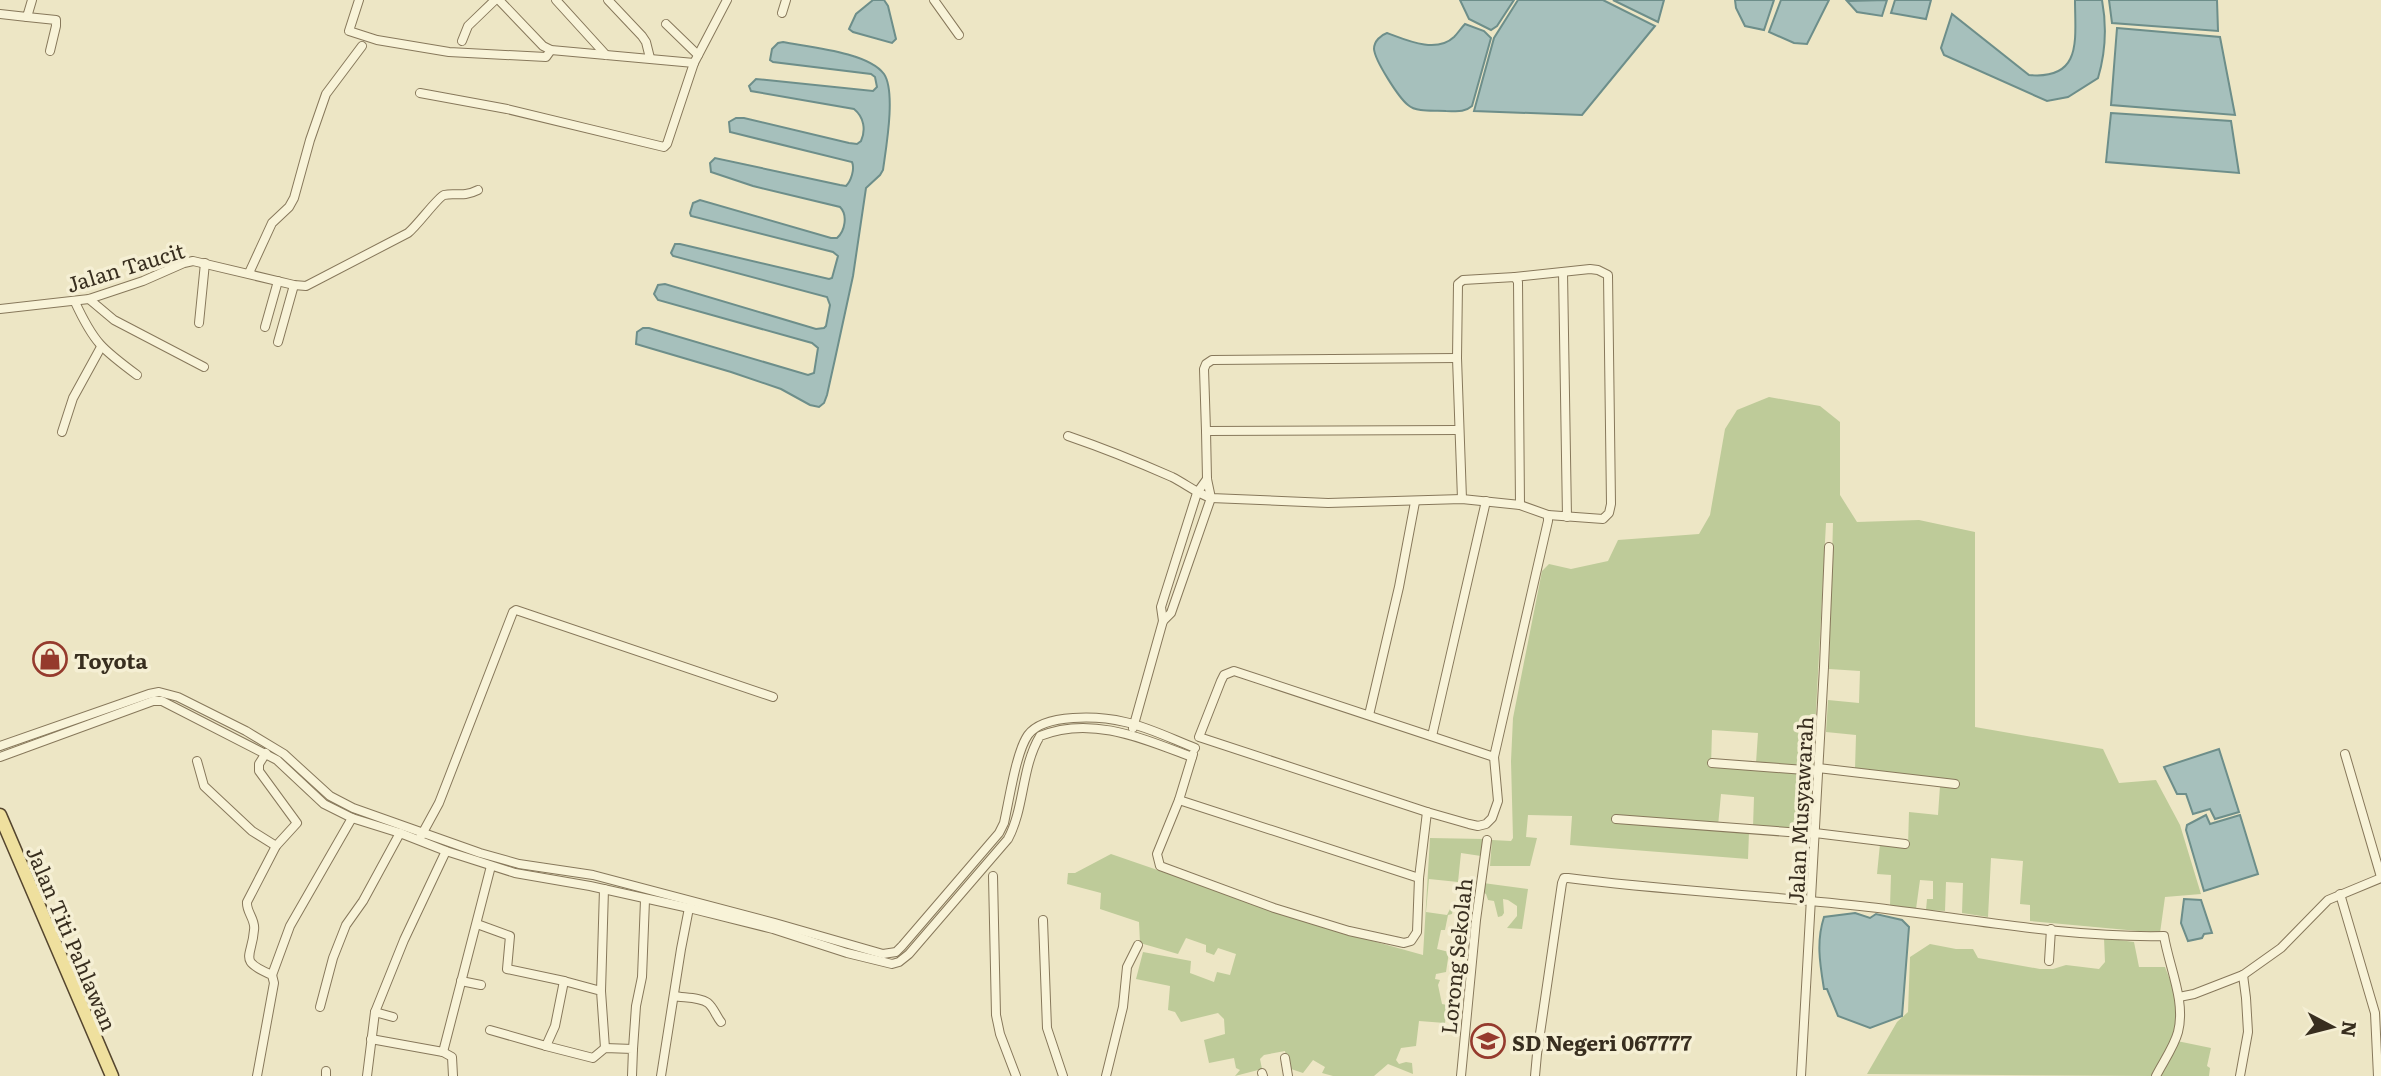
<svg xmlns="http://www.w3.org/2000/svg" width="2381" height="1076" font-family="Literata,serif">
  <style>
    .green { fill: #becb99 }
    .water { fill: #a6c0bc; stroke: #6d8e8a; stroke-width: 2 }
    .lines { fill: none; stroke-linecap: round; stroke-linejoin: round }
    .minor-casing { stroke: #87785b; stroke-width: 10 }
    .primary-casing { stroke: #55462f; stroke-width: 15 }
    .minor { stroke: #f8f3d8; stroke-width: 8 }
    .primary { stroke: #efe09e; stroke-width: 12 }
    .labels { text-anchor: middle; dominant-baseline: central; stroke-width: 7; stroke-linejoin: round; paint-order: stroke }
    .street-label { font-size: 21px; fill: #382e1f; stroke: #f5efd4 }
    .poi-label { font-size: 21px; font-weight: bold; fill: #382e1f; stroke: #f5efd4; text-anchor: start }
  </style>
  <rect width="100%" height="100%" fill="#ede6c5"/>
  <g class="green">
    <path d="M1769 397 1820 406 1840 422V495L1857 522 1919 520 1975 532V727L2103 749 2119 783 2156 780 2180 825 2201 894 2165 897 2160 933 2030 921V905L2020 904 2023 861 1991 858 1988 917 1962 913 1963 883 1946 882 1945 911 1926 910 1927 899H1933V881L1920 880 1916 909 1890 906 1891 875 1877 874 1880 844 1908 846 1909 812 1938 815 1940 786 1855 769 1856 735 1826 732 1828 700 1859 703 1860 671 1829 669 1833 523H1826L1813 767 1756 763 1758 733 1712 730 1711 767 1812 773 1810 831 1753 827 1754 797 1721 794 1718 826 1613 815 1612 822 1749 832 1748 859 1570 845 1572 816 1528 815 1526 837 1537 838 1530 866H1490L1492 840 1511 841 1513 838 1511 761 1513 718 1542 571 1549 564 1571 569 1608 561 1618 540 1699 534 1710 515 1725 429 1737 410Z"/>
    <path d="M1430 838 1484 839 1481 856 1461 853 1458 882 1429 879 1426 912 1447 915 1450 909H1453L1452 914 1448 915 1445 930H1441L1437 949 1449 952 1446 972 1436 974 1435 979 1440 980 1438 985 1442 1004 1447 1005 1445 1023 1419 1021 1416 1046 1401 1048 1396 1060 1399 1064 1406 1062 1412 1063 1413 1074 1388 1064 1374 1076H1333L1322 1073 1325 1067 1313 1060 1303 1073 1288 1068 1285 1051 1264 1055 1260 1059 1262 1069 1235 1076 1240 1070 1236 1068 1234 1058 1209 1063 1204 1040 1225 1034 1224 1019 1218 1013 1181 1022 1175 1012 1168 1010 1170 986 1136 979 1143 952 1191 961 1190 973 1214 982 1217 972 1230 975 1236 954 1218 948 1214 955 1206 952V945L1186 938 1178 954 1140 943 1139 922 1100 909 1101 893 1067 884 1068 873H1075L1111 854 1326 928 1423 955Z"/>
    <path d="M1483 883 1528 889 1522 929 1507 928 1517 916V906L1508 900 1503 899 1504 913 1502 916 1498 917 1494 901 1488 900 1486 894 1482 892Z"/>
    <path d="M2104 938 2134 942 2139 967H2165L2177 998 2176 1032 2153 1076 1867 1074 1897 1022 1908 1012 1910 957 1930 944 1956 949H1973L1978 958 2040 969H2053L2066 965 2099 969 2105 962Z"/>
    <path d="M2177 1041 2211 1048 2207 1066 2210 1068 2209 1076H2159Z"/>
  </g>
  <g class="water">
    <path d="M873 0H884L888 6 896 39 892 43 853 32 849 29 856 14Z"/>
    <path d="M1460 0H1514L1497 26 1491 30 1469 19Z"/>
    <path d="M1518 0H1603L1655 26 1582 115 1474 111 1494 38Z"/>
    <path d="M1613 0H1664L1658 22Z"/>
    <path d="M1735 0H1774L1764 30 1745 26 1736 8Z"/>
    <path d="M1781 0H1829L1807 44 1794 43 1769 32Z"/>
    <path d="M1887 0 1882 16 1857 12 1847 1Z"/>
    <path d="M1895 0H1931L1926 19 1891 13Z"/>
    <path d="M2075 0H2102C2107 27 2106 51 2098 78L2068 97 2047 101 1944 55 1941 48 1952 14 2029 75C2083 80 2075 39 2075 0Z"/>
    <path d="M2109 0H2217L2218 31 2112 23Z"/>
    <path d="M1465 24 1484 31 1491 38 1472 106C1464 113 1456 111 1446 111 1435 110 1417 113 1408 105 1399 98 1375 61 1374 49 1374 41 1381 35 1387 33 1406 40 1436 54 1454 37 1458 33 1461 28 1465 24Z"/>
    <path d="M2117 28 2220 37 2235 115 2111 105Z"/>
    <path d="M783 42C808 47 868 52 884 74 896 92 886 148 883 170L880 175 866 188 853 276 835 359 827 395 824 403 819 407 810 405 781 389 731 372 636 344 637 332 643 328H649L808 375 814 373 818 348 812 343 658 300 654 294 658 285 665 284 816 329 824 328 826 326 830 305 827 297 673 256 671 253 675 244H680L829 279 832 278 838 256 833 252 691 216 690 213 693 203 700 200 831 238H837C845 231 848 215 840 207L753 186 711 172 710 163 715 158 840 185 846 186C851 181 855 169 852 162L730 132 729 122 736 118H744L849 143 857 144 861 141C866 130 864 117 854 109L751 91 749 86 756 79 873 91 877 87 875 77 871 74 773 62 770 60 772 49 778 43Z"/>
    <path d="M2111 113 2231 121 2239 173 2106 162Z"/>
    <path d="M2219 749 2239 812 2215 819 2210 809 2193 814 2186 794H2177L2164 767Z"/>
    <path d="M2206 815 2210 824 2240 815 2258 874 2204 891 2186 830 2187 825Z"/>
    <path d="M2184 899 2201 900 2212 933 2204 934 2202 938 2188 941 2181 923Z"/>
    <path d="M1855 913 1870 918 1876 914 1902 920 1909 927 1902 1016 1870 1028 1838 1016 1827 989H1824C1820 964 1816 942 1824 917Z"/>
  </g>
  <g class="lines">
    <g class="minor-casing">
      <g id="minor">
        <path d="M359 0 349 31 377 40 449 52 546 57 551 50"/>
        <path d="M499 0 543 46 551 50 694 63"/>
        <path d="M556 0 606 55"/>
        <path d="M608 0 642 36 646 42 650 58"/>
        <path d="M934 0 959 35"/>
        <path d="M782 13 786 0"/>
        <path d="M0 14 27 17 32 0"/>
        <path d="M27 17 56 20V26L50 51"/>
        <path d="M666 24 698 55"/>
        <path d="M462 41 468 26 495 0"/>
        <path d="M420 93 507 109 664 147 667 144 694 63 727 0"/>
        <path d="M1563 272 1567 517"/>
        <path d="M249 273 272 223 289 207 294 198 310 140 326 94 362 46"/>
        <path d="M1515 277 1590 269 1598 270 1608 275 1611 504 1609 513 1603 519 1548 515"/>
        <path d="M89 299 114 320 204 367"/>
        <path d="M75 302C94 343 102 349 137 375"/>
        <path d="M0 309 89 299 143 281 184 263 193 261 294 285 306 286 408 233C418 225 437 198 444 195 456 192 462 198 478 190"/>
        <path d="M199 323 205 263"/>
        <path d="M265 327 278 281"/>
        <path d="M278 342 294 285"/>
        <path d="M1206 431 1204 369 1206 364 1212 360 1457 358"/>
        <path d="M62 432 73 398 101 347"/>
        <path d="M1068 436C1103 448 1138 462 1172 477 1186 484 1196 493 1211 498L1328 503 1462 499 1520 505 1548 515V521L1494 757 1498 801 1492 818 1486 824 1478 826 1469 824 1427 812 1199 737 1221 681 1224 675 1234 671 1494 757"/>
        <path d="M1462 499 1457 358 1458 284 1463 280 1515 277 1518 282 1520 505"/>
        <path d="M1163 621 1161 607 1197 493 1207 479"/>
        <path d="M1369 715 1399 587 1415 502"/>
        <path d="M1133 728 1163 621 1171 613 1211 498 1207 479 1206 431 1459 430"/>
        <path d="M1432 736 1486 501"/>
        <path d="M0 746 149 694 159 692 178 697 246 731 284 754 330 796 353 808 480 853 519 864 593 875 775 923 883 954 896 952 902 946 999 833 1004 823C1009 801 1016 752 1028 735 1044 713 1100 716 1125 722 1148 727 1172 739 1195 748"/>
        <path d="M1193 754 1179 800 1419 878"/>
        <path d="M2345 754 2381 877"/>
        <path d="M0 757 153 701H162L277 760 324 804 352 818 400 833 446 851 515 873 590 886 689 908 773 929 847 953 892 964 899 962 909 954 1008 839C1025 807 1021 768 1040 736 1091 715 1144 739 1192 757"/>
        <path d="M197 761 204 786 252 831 276 846"/>
        <path d="M1712 763 1818 771"/>
        <path d="M1818 768 1955 784"/>
        <path d="M1179 800 1157 854 1160 866 1274 908 1349 931 1404 943 1411 941 1417 932 1419 878 1427 812"/>
        <path d="M1616 819 1815 834"/>
        <path d="M1815 833 1905 844"/>
        <path d="M421 836 439 803 513 612 516 610 773 697"/>
        <path d="M993 876 996 1015 1000 1034 1016 1076"/>
        <path d="M2340 894 2375 1013 2378 1076"/>
        <path d="M1043 920 1047 1028 1063 1076"/>
        <path d="M477 924 510 936 507 969 564 981 555 1026 546 1046 490 1030"/>
        <path d="M2049 961 2051 929"/>
        <path d="M272 975 290 926 352 818"/>
        <path d="M461 981 481 985"/>
        <path d="M564 981 601 991 605 1048"/>
        <path d="M601 991 604 889"/>
        <path d="M674 996C684 998 700 997 708 1003 714 1008 716 1016 721 1022"/>
        <path d="M2179 997 2194 994 2243 975 2281 948 2328 900 2381 878"/>
        <path d="M320 1007 333 958 346 925 363 901 400 833"/>
        <path d="M375 1012 393 1017"/>
        <path d="M371 1039 443 1052 452 1057 453 1076"/>
        <path d="M546 1046 593 1058 605 1048 633 1049 632 1076"/>
        <path d="M633 1049 636 1006 642 977 645 900"/>
        <path d="M443 1052 491 866"/>
        <path d="M1285 1058 1288 1076"/>
        <path d="M1262 1073 1263 1076"/>
        <path d="M257 1076 274 983 272 975C237 960 252 958 254 930 256 920 246 912 247 902L276 846 297 823 259 771V764L266 753"/>
        <path d="M326 1076V1071"/>
        <path d="M367 1076 375 1012 404 940 446 851"/>
        <path d="M661 1076 681 949 689 908"/>
        <path d="M1106 1076 1123 1007 1127 967 1138 945"/>
        <path d="M1461 1076 1476 920 1487 840"/>
        <path d="M1535 1076 1537 1054 1562 883 1564 878H1568C1668 891 1768 895 1869 907 1965 918 2068 938 2164 936 2169 967 2186 1001 2178 1032 2174 1047 2163 1062 2156 1076"/>
        <path d="M1801 1076 1824 667 1829 547"/>
        <path d="M2240 1076 2248 1032 2246 998 2243 975"/>
      </g>
    </g>
    <g class="primary-casing">
      <path id="primary" d="M0 815 112 1076"/>
    </g>
    <use href="#minor" class="minor"/>
    <use href="#primary" class="primary"/>
  </g>
  <defs>
    <g id="shop-ring" transform="scale(1.75)"><circle r="9.5" fill="#f5efd4" stroke="#953a2d" stroke-width="1.5"/><path d="M-5-2.5h2.3a2.7 3.5 0 0 1 5.4 0H5L5.5 6h-11ZM-1.5-2.5h3a1.5 2.3 0 0 0-3 0Z" fill="#953a2d"/></g>
    <g id="school-ring" transform="scale(1.75)"><circle r="9.5" fill="#f5efd4" stroke="#953a2d" stroke-width="1.5"/><path d="M0-5L7-2L0 1L-7-2ZM-4 1L0 2.5L4 1V4Q0 6-4 4Z" fill="#953a2d"/></g>
  </defs>
  <g fill-rule="evenodd">
    <use href="#shop-ring" x="50" y="659"/>
    <use href="#school-ring" x="1488" y="1041"/>
  </g>
  <g class="labels">
    <g class="street-label">
      <text transform="translate(125 266) rotate(-17)">Jalan Taucit</text>
      <text transform="translate(1799 810) rotate(-87)">Jalan Musyawarah</text>
      <text transform="translate(73 938) rotate(67)">Jalan Titi Pahlawan</text>
      <text transform="translate(1455 956) rotate(-84)">Lorong Sekolah</text>
    </g>
    <g class="poi-label">
      <text x="74" y="659">Toyota</text>
      <text x="1512" y="1041">SD Negeri 067777</text>
    </g>
  </g>
  <g transform="translate(2332 1027) rotate(97)" stroke="#f5efd4" stroke-width="5" paint-order="stroke">
  <path d="M0-5L12 26L0 18L-12 26Z" fill="#382e1f"/>
  <text y="-10" font-size="19" font-weight="bold" text-anchor="middle" fill="#382e1f">N</text>
  </g>
</svg>
